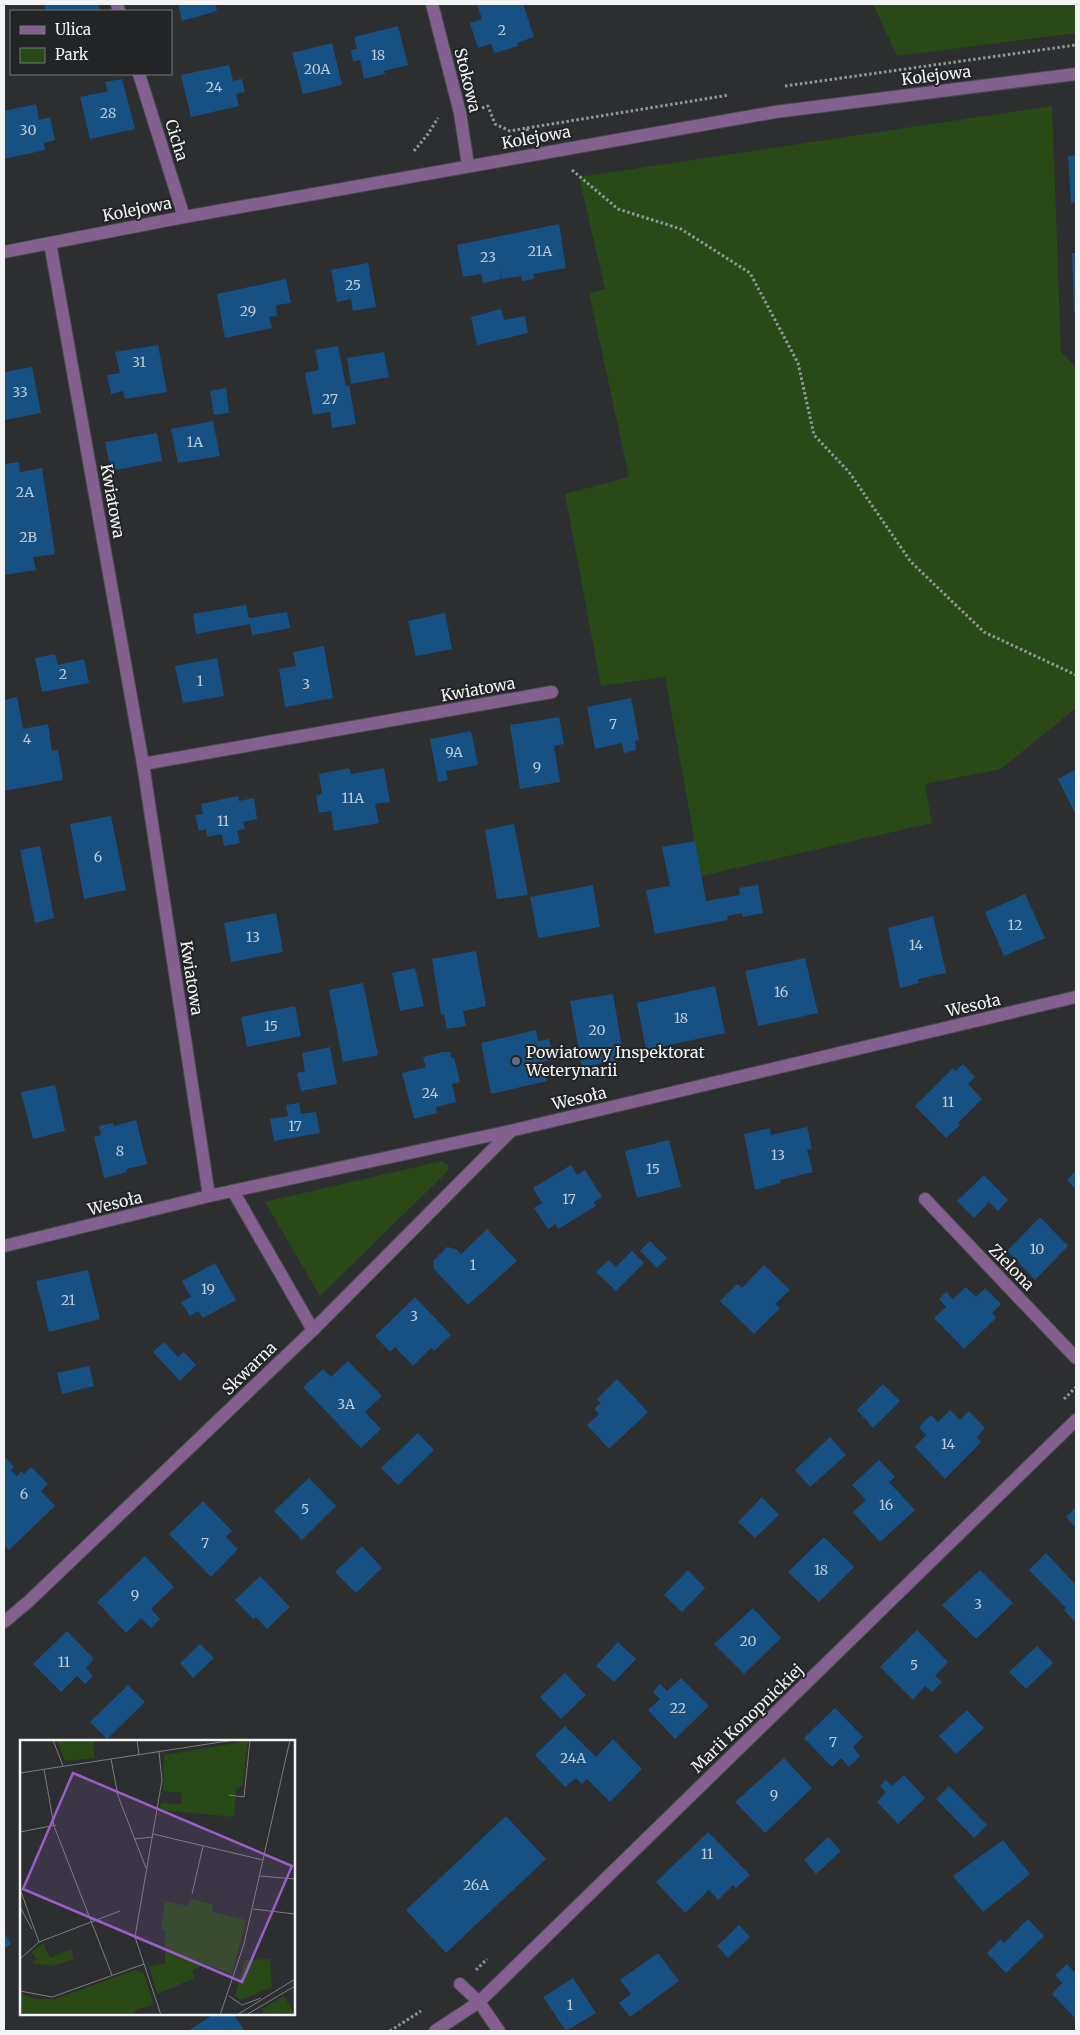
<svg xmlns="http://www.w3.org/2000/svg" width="1080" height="2035" font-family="Merriweather,serif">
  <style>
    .green { fill: #294917 }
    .building { fill: #175183 }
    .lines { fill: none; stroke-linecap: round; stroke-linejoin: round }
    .minor-casing { stroke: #484a4c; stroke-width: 14 }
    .tertiary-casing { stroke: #484a4c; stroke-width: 14 }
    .path { stroke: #949697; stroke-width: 3; stroke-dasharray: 2.5 2.5; stroke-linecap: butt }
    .minor { stroke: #846090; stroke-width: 12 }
    .tertiary { stroke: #846090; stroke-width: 12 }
    .service-dot { fill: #5c6f8a; stroke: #222426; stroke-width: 2 }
    .labels { text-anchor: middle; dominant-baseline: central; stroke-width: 4; stroke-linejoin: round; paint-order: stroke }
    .number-label { font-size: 14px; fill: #bbcbd8 }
    .street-label { font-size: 16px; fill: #f2f4f5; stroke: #222426 }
    .poi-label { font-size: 16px; fill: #f2f4f5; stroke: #222426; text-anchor: start }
    .inset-road { fill: none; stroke: #7b7d7f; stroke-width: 1 }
    .view { fill: #995ecc; fill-opacity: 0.15; stroke: #995ecc; stroke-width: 2.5 }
    .inset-edge { fill: none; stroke: #f2f4f5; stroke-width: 2.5 }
  </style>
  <rect width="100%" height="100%" fill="#2c2e30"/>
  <g class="green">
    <path d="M873 4H1076V33L897 56Z"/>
    <path d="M1052 106 1061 352 1076 367V708L1001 769 925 784 932 823 701 876 665 677 601 686 565 494 629 477 589 293 605 289 579 177Z"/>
    <path d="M442 1161 448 1165V1171L320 1296 265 1202Z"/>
  </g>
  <g class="building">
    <path d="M44 4H98L100 11H46Z"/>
    <path d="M178 4H215L217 11 182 21Z"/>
    <path d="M477 4H523L534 37 517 43 518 46 495 53 491 44 478 48 470 23 482 19Z"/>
    <path d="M398 26 408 65 384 71 385 74 364 79 360 60 353 61 351 50 357 49 354 37Z"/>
    <path d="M332 43 342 85 303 94 292 53Z"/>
    <path d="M229 65 233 81 242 79 245 92 236 94 239 106 191 117 181 75Z"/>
    <path d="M122 79 135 129 90 139 80 97 108 91 105 82Z"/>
    <path d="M36 104 39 120 50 117 55 140 44 143 45 150 4 159V111Z"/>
    <path d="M1076 155V202L1071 203 1068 156Z"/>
    <path d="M559 224 566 268 533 274 534 279 522 281 521 276 502 279 500 269 501 279 483 283 481 274 463 277 457 245Z"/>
    <path d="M1072 253H1076V313H1074Z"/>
    <path d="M368 263 376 307 353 311 351 299 337 302 331 270Z"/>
    <path d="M286 279 291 303 276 305 277 316 269 317 272 328 225 338 217 294Z"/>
    <path d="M501 309 504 320 525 316 528 333 477 345 471 317Z"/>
    <path d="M158 345 167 392 125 399 123 391 111 394 107 375 120 373 115 352Z"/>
    <path d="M338 346 346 386 349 385 356 424 332 428 330 412 313 415 305 373 319 370 315 350Z"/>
    <path d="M384 352 389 377 351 384 347 358Z"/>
    <path d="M32 367 41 413 4 420V372Z"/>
    <path d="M226 388 229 413 214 415 210 391Z"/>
    <path d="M213 421 220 456 178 463 171 429Z"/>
    <path d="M157 433 162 461 111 471 105 442Z"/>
    <path d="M19 462 20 472 42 468 55 554 33 557 36 570 4 575V464Z"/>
    <path d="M246 605 249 618 287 612 290 628 252 635 250 624 196 634 193 614Z"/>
    <path d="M445 613 452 649 416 656 408 621Z"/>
    <path d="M324 646 333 698 285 707 279 669 296 666 293 652Z"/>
    <path d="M55 654 58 665 84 659 89 683 42 692 35 658Z"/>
    <path d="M217 658 224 696 183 703 175 666Z"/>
    <path d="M17 697 23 729 48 724 52 751 58 750 63 780 4 791V700Z"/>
    <path d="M631 698 639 740 635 741 636 750 624 753 622 743 595 749 587 707Z"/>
    <path d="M559 717 564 744 554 746 560 782 520 789 510 725Z"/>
    <path d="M471 731 478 765 446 771 448 780 438 782 430 739Z"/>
    <path d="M349 768 351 774 384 768 390 802 375 804 379 823 334 831 331 811 319 813 316 795 322 794 319 774Z"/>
    <path d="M1076 769V815L1058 779Z"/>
    <path d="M238 796 239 801 254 798 257 819 243 822 245 829 237 831 240 843 224 846 222 834 207 837 206 829 199 831 195 815 203 814 201 804Z"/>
    <path d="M111 816 126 890 84 899 70 824Z"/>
    <path d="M514 824 528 895 497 899 485 830Z"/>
    <path d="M695 841 706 901 740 895 739 888 758 885 763 913 743 917 742 913 727 916 728 920 655 934 646 890 670 886 662 847Z"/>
    <path d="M40 846 54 918 35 923 20 850Z"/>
    <path d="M593 885 600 927 538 938 530 897Z"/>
    <path d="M1025 894 1045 938 1004 956 985 912Z"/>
    <path d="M276 913 283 952 231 962 224 923Z"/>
    <path d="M933 916 946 973 918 979 919 983 900 988 888 928Z"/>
    <path d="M476 951 486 1006 463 1011 466 1026 447 1029 444 1014 441 1015 432 959Z"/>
    <path d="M805 958 818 1013 758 1026 745 971Z"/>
    <path d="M415 968 424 1006 400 1011 392 973Z"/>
    <path d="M363 983 378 1055 343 1062 329 990Z"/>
    <path d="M715 986 725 1033 646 1050 637 1003Z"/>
    <path d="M613 994 624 1059 582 1067 570 1001Z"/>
    <path d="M295 1006 301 1036 247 1047 241 1017Z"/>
    <path d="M536 1030 538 1041 549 1039 554 1059 543 1062 547 1081 491 1094 481 1043Z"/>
    <path d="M330 1047 337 1084 301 1091 297 1073 305 1071 302 1053Z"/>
    <path d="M443 1052H450L451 1058H454L460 1082 452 1084 456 1102 436 1107 437 1113 414 1119 402 1073 426 1067 423 1057Z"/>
    <path d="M963 1064 975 1077 968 1084 982 1099 958 1123 960 1125 946 1138 915 1106 953 1068 955 1071Z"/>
    <path d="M55 1085 65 1131 33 1139 21 1092Z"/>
    <path d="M299 1103 301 1114 316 1112 320 1133 274 1141 270 1119 288 1116 286 1105Z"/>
    <path d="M136 1120 147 1164 127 1169V1172L104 1178 94 1137 101 1135 99 1126 113 1123 114 1126Z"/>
    <path d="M807 1127 812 1149 807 1150 813 1172 780 1180 781 1183 755 1190 744 1134 770 1128 771 1135Z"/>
    <path d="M669 1140 681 1187 637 1198 625 1151Z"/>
    <path d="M571 1165 577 1175 585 1170 602 1197 594 1202 596 1206 558 1229 556 1224 548 1229 534 1208 542 1203 533 1188Z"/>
    <path d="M1076 1170V1190L1067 1180Z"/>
    <path d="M984 1175 1008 1200 998 1211 989 1202 974 1218 957 1201Z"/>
    <path d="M1040 1217 1068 1246 1035 1280 1007 1251Z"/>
    <path d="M487 1229 517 1261 468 1305 434 1269 433 1261 447 1247 456 1249 461 1254Z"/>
    <path d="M650 1241 667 1258 657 1268 640 1251Z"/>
    <path d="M632 1251 644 1263 616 1291 596 1272 609 1260 616 1267Z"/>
    <path d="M215 1263 236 1300 203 1318 198 1311 190 1316 181 1302 191 1297 182 1281Z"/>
    <path d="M764 1265 790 1290 775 1304 780 1308 754 1334 720 1301 737 1284 742 1288Z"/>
    <path d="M88 1270 100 1319 49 1332 36 1281Z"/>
    <path d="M966 1287 976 1297 985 1288 1001 1304 992 1313 996 1318 964 1349 934 1318 946 1307 939 1299 946 1292 953 1299Z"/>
    <path d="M415 1297 451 1335 434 1351 431 1348 413 1366 395 1347 390 1352 375 1336Z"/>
    <path d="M164 1342 178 1357 184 1352 196 1365 180 1381 153 1352Z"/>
    <path d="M348 1361 382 1396 365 1412 381 1429 361 1448 303 1387 323 1369 331 1377Z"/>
    <path d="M89 1366 94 1386 62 1394 57 1373Z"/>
    <path d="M617 1379 648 1412 609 1449 587 1425 599 1414 594 1409 601 1403 597 1399Z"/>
    <path d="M883 1384 900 1401 873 1428 857 1410Z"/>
    <path d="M950 1410 960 1420 969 1411 985 1428 977 1437 981 1442 945 1479 915 1447 926 1435 919 1427 931 1415 938 1422Z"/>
    <path d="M418 1433 434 1450 398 1485 381 1468Z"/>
    <path d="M830 1437 846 1455 810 1487 795 1470Z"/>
    <path d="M4 1456 14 1467 11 1470 17 1476 21 1471 24 1474 31 1467 48 1484 41 1491 55 1506 9 1550 4 1545Z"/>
    <path d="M879 1460 895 1477 889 1482 915 1510 880 1542 853 1512 866 1500 852 1485Z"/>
    <path d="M309 1478 336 1506 302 1540 274 1511Z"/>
    <path d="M762 1497 779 1515 755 1538 738 1522Z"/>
    <path d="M203 1501 232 1531 226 1537 238 1549 211 1577 169 1534Z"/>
    <path d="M1076 1507V1528L1066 1517Z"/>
    <path d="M824 1537 854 1567 819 1602 788 1572Z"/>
    <path d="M362 1546 382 1568 356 1593 335 1572Z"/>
    <path d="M1046 1553 1076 1585V1623L1064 1610 1066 1608 1029 1570Z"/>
    <path d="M145 1556 174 1587 151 1609 160 1619 151 1628 141 1618 126 1633 97 1602Z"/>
    <path d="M688 1570 705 1588 682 1612 664 1595Z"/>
    <path d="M980 1570 1013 1603 976 1639 942 1605Z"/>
    <path d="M260 1576 290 1607 267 1629 256 1617 253 1619 235 1600Z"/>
    <path d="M753 1608 781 1638 744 1674 714 1644Z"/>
    <path d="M917 1630 948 1662 935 1676 942 1682 932 1692 925 1686 913 1700 880 1667Z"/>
    <path d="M67 1631 94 1659 86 1668 93 1676 85 1684 77 1676 61 1692 33 1664Z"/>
    <path d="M618 1642 636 1659 614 1682 596 1666Z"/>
    <path d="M200 1644 214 1658 193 1678 180 1663Z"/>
    <path d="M1037 1646 1053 1663 1026 1689 1009 1672Z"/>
    <path d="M565 1673 586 1695 561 1719 540 1697Z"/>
    <path d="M681 1678 709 1706 675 1739 648 1710 660 1699 653 1692 660 1684 667 1691Z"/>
    <path d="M128 1685 145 1702 107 1739 90 1722Z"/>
    <path d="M835 1708 863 1737 853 1747 860 1756 849 1767 841 1758 832 1767 804 1738Z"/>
    <path d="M967 1710 984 1728 956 1754 939 1736Z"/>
    <path d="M565 1726 596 1757 613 1739 642 1769 610 1802 587 1779 582 1784 576 1778 565 1787 535 1755Z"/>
    <path d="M784 1758 812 1788 765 1833 735 1802Z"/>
    <path d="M904 1775 925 1798 898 1824 877 1802 886 1792 880 1786 886 1780 892 1786Z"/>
    <path d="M949 1786 987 1825 974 1838 936 1799Z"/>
    <path d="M506 1816 546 1859 446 1953 406 1910Z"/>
    <path d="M708 1832 750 1875 736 1888 733 1885 718 1900 709 1890 685 1913 656 1882Z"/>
    <path d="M828 1837 841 1851 816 1874 804 1860Z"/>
    <path d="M1003 1840 1030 1874 983 1912 953 1876Z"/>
    <path d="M1028 1919 1044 1936 1006 1973 987 1953 1001 1939 1004 1943Z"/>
    <path d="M739 1925 750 1937 728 1958 717 1946Z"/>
    <path d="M4 1932 11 1944 4 1949Z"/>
    <path d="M658 1953 679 1981 630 2017 619 2003 631 1994 620 1980Z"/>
    <path d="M1067 1964 1074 1972 1076 1970V2019L1052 1994 1062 1983 1055 1975Z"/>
    <path d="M573 1978 596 2013 566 2031 543 1997Z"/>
    <path d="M214 2014H233L245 2031H188Z"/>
  </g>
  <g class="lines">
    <g class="minor-casing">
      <g id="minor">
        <path d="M117 4 119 11"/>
        <path d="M432 4 460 113 468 165"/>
        <path d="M139 74 184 217"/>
        <path d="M50 243 143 764 209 1196"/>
        <path d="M143 764 552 692"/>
        <path d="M233 1191 313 1330"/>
        <path d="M925 1199 1076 1358"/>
        <path d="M4 1246 209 1196 510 1131 1076 997"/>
        <path d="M4 1622 28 1602 313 1330 510 1132"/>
        <path d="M460 1984 479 2002 499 2031"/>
        <path d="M435 2031 479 2002 1076 1420"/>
      </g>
    </g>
    <g class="tertiary-casing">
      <path id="tertiary" d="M4 252 184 217 775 112 1076 74"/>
    </g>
    <g class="path">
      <path d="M785 86 1076 45"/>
      <path d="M482 108 488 106 495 124 510 131 527 128 528 133"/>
      <path d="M527 128 729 95"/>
      <path d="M414 151 428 134 438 118"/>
      <path d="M572 170 618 209 681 229 750 273 798 363 814 435 849 472 911 562 984 632 1076 675"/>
      <path d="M1064 1399 1076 1387"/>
      <path d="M476 1970 487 1959"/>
      <path d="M390 2031 421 2011"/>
    </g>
    <use href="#minor" class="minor"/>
    <use href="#tertiary" class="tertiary"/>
  </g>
  <circle class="service-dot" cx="516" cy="1061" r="5"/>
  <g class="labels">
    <g class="number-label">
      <text x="502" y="30">2</text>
      <text x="378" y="55">18</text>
      <text x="317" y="69">20A</text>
      <text x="214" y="87">24</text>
      <text x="108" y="113">28</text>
      <text x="28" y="130">30</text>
      <text x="540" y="251">21A</text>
      <text x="488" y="257">23</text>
      <text x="353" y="285">25</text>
      <text x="248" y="311">29</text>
      <text x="139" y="362">31</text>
      <text x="20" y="392">33</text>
      <text x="330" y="399">27</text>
      <text x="195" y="442">1A</text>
      <text x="25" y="492">2A</text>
      <text x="28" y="537">2B</text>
      <text x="63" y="674">2</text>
      <text x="200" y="681">1</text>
      <text x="306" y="684">3</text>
      <text x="613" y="724">7</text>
      <text x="27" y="739">4</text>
      <text x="454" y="752">9A</text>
      <text x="537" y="767">9</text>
      <text x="353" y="798">11A</text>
      <text x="223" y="821">11</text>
      <text x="98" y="857">6</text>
      <text x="1015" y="925">12</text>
      <text x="253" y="937">13</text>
      <text x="916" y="945">14</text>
      <text x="781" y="992">16</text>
      <text x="681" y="1018">18</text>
      <text x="271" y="1026">15</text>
      <text x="597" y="1030">20</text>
      <text x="430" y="1093">24</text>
      <text x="948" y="1102">11</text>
      <text x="295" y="1126">17</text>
      <text x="120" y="1151">8</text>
      <text x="778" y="1155">13</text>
      <text x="653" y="1169">15</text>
      <text x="569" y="1199">17</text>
      <text x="1037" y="1249">10</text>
      <text x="473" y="1265">1</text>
      <text x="208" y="1289">19</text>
      <text x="68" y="1300">21</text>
      <text x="414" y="1316">3</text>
      <text x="346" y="1404">3A</text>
      <text x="948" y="1444">14</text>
      <text x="24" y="1494">6</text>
      <text x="886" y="1505">16</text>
      <text x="305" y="1509">5</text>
      <text x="205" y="1543">7</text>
      <text x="821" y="1570">18</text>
      <text x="135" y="1595">9</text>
      <text x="978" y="1604">3</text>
      <text x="748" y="1641">20</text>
      <text x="64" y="1662">11</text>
      <text x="914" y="1665">5</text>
      <text x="678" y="1708">22</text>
      <text x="833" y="1742">7</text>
      <text x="573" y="1758">24A</text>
      <text x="774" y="1795">9</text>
      <text x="707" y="1854">11</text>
      <text x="476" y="1885">26A</text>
      <text x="570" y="2005">1</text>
    </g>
    <g class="street-label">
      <text transform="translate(936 75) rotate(-7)">Kolejowa</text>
      <text transform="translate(468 80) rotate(76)">Stokowa</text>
      <text transform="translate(536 137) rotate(-10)">Kolejowa</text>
      <text transform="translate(177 140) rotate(73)">Cicha</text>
      <text transform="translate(137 209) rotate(-11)">Kolejowa</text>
      <text transform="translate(113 501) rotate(80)">Kwiatowa</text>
      <text transform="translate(478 689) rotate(-10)">Kwiatowa</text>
      <text transform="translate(192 978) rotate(81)">Kwiatowa</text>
      <text transform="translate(973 1005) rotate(-13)">Wesoła</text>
      <text transform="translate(579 1098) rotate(-13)">Wesoła</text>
      <text transform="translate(115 1203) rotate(-14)">Wesoła</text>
      <text transform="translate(1012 1267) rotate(46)">Zielona</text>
      <text transform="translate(249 1368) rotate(-44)">Skwarna</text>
      <text transform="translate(747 1718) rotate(-44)">Marii Konopnickiej</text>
    </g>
    <g class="poi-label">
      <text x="526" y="1052">Powiatowy Inspektorat<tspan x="526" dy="18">Weterynarii</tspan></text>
    </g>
  </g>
  <g transform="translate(20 1740)">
    <rect width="275" height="275" fill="#2c2e30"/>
    <path d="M37 0H73L75 18 45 21ZM228 1 223 45 216 50 214 77 140 70 141 63 161 64 162 53 143 51 144 15ZM170 159 193 164 192 172 226 180 212 234 185 224 172 230 175 238 137 254 129 227 145 223V190L141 189 145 161 168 166ZM23 203 30 218 51 209 54 219 32 226 12 223 17 219 11 212ZM250 219 252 247 221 260 215 256 225 220ZM115 230 124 234 134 265 117 269 113 275H0V254L17 259H35ZM264 256 275 275H244L242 269Z" fill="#294917"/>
    <path class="inset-road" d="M33 0 43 26M117 0 119 15M139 12 142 40 115 197 141 275M91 19 98 56 126 128M24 29 34 86 92 235M0 33 214 0M209 55 224 57 230 0M0 92 36 85M133 94 243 120M114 99 133 97M240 136 275 139M0 149 19 202M172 154 183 106M0 167 12 189M233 169 275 174M0 219 19 202 100 171M0 251 32 257 124 224M209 256 222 265 241 258M200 275 224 204 270 0M217 275 275 239M226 275 275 246"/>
    <path class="view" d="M53 33 272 126 222 242 3 149Z"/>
    <rect width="275" height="275" class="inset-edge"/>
  </g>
  <rect width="1080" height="2035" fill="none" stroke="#f2f4f5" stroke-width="10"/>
  <rect x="10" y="10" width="162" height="65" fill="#222426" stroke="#757779"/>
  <rect x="20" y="26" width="25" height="8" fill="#846090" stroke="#757779"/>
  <text x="55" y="35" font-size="15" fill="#f2f4f5">Ulica</text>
  <rect x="20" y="48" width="25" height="15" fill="#294917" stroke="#757779"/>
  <text x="55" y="60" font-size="15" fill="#f2f4f5">Park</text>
</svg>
